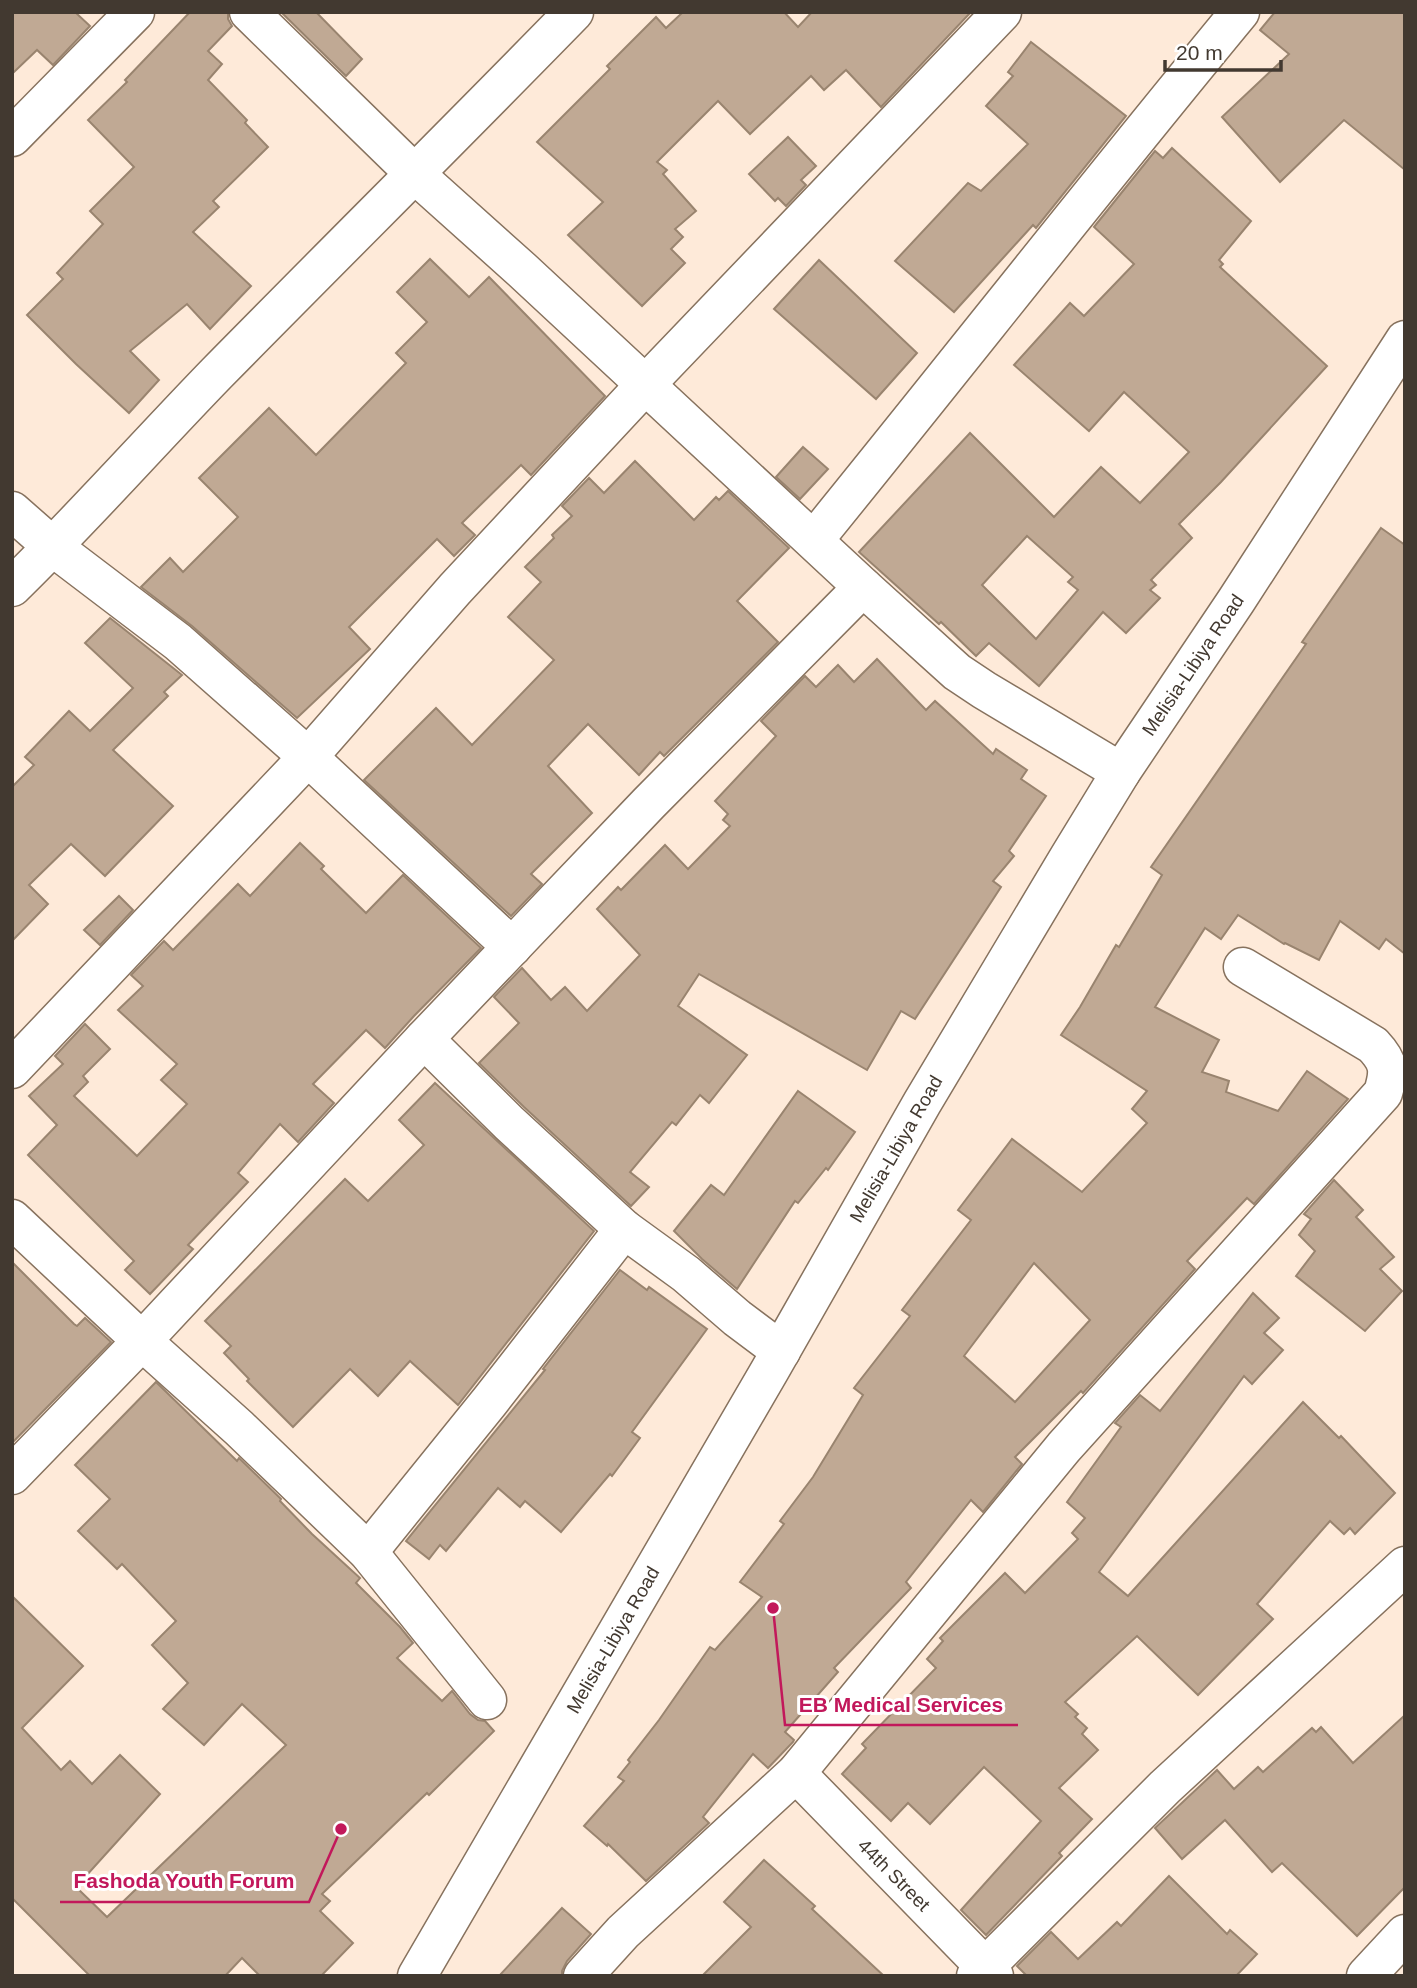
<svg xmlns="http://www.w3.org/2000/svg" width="1417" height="1988" font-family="Arial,sans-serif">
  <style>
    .building { fill: #c0a994; stroke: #99846f; stroke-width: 2; fill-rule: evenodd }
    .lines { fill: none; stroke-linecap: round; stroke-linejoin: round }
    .street-casing { stroke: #87725e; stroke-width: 41 }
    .secondary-casing { stroke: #87725e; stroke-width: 41 }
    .street { stroke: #fff; stroke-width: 38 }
    .secondary { stroke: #fff; stroke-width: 38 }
    .labels { text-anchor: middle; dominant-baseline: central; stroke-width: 6; stroke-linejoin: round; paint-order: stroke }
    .street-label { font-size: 19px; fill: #423930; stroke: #fff }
    .leader { fill: none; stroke: #c2185b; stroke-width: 2.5 }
    .callout-dot { fill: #c2185b; stroke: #fff; stroke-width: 2.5 }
    .callout-label { font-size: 21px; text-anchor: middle; font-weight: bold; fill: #c2185b; stroke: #fff; stroke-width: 6; stroke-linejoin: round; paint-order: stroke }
  </style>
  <rect width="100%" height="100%" fill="#feead9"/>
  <g class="building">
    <path d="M12 12H75L90 26 53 65 37 50 12 74Z"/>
    <path d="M190 12H228V19L232 26 208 51 222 64 208 80 247 120 245 123 268 147 213 201 219 207 193 232 251 286 210 329 187 304 130 351 159 380 129 413 76 364 27 315 63 279 57 273 103 224 90 211 134 167 88 120 127 82 125 80Z"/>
    <path d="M281 12H316L362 59 346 76Z"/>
    <path d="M683 12H784L798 27 812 12H971L881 107 846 70 824 90 811 76 750 134 718 101 657 162 667 170 663 174 696 211 675 229 683 237 671 249 685 263 642 306 568 235 603 202 537 142 610 69 607 66 656 17 666 28Z"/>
    <path d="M1275 12H1405V170L1344 120 1280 182 1222 117 1289 54 1260 30Z"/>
    <path d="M1031 42 1126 116 1036 228 1033 225 954 312 895 261 968 183 981 191 1028 144 986 106 1013 76 1008 72Z"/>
    <path d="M788 137 816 166 801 180 806 185 786 206 778 198 775 201 749 174Z"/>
    <path d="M1172 148 1251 221 1219 260 1223 264 1220 267 1327 366 1221 482 1179 524 1192 538 1151 580 1156 585 1150 590 1160 598 1126 633 1103 612 1039 686 989 643 976 656 941 622 939 624 859 552 970 433 1054 517 1101 467 1140 503 1189 452 1124 392 1089 431 1014 365 1070 303 1084 316 1134 264 1094 227 1155 151 1163 158ZM1027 536 1073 577 1068 582 1078 590 1036 639 982 585Z"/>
    <path d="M430 259 469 297 489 277 605 396 531 475 521 465 462 523 475 535 454 556 437 539 349 627 370 649 297 718 192 626 141 587 170 558 183 572 238 517 199 478 269 408 316 455 406 363 396 353 427 322 397 292Z"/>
    <path d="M819 260 917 353 876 399 774 309Z"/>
    <path d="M803 447 828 469 800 499 776 477Z"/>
    <path d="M635 461 694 520 716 497 719 500 728 491 789 548 737 601 778 642 664 756 660 752 639 775 588 724 548 766 592 813 531 874 542 884 511 916 364 780 436 708 472 745 554 660 508 617 541 582 525 567 554 538 552 535 572 516 562 506 589 478 604 493Z"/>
    <path d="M1381 528 1405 545V954L1386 939 1379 949 1340 921 1319 960 1285 943 1284 944 1238 915 1221 939 1205 928 1155 1007 1219 1040 1202 1072 1229 1081 1226 1092 1278 1111 1307 1071 1348 1099 1254 1204 1247 1198 1187 1261 1195 1269 1083 1393 1081 1391 1015 1457 1022 1464 983 1512 971 1500 906 1582 911 1588 834 1668 838 1672 785 1732 794 1740 793 1742 768 1768 753 1754 703 1817 709 1823 646 1881 608 1844 607 1846 584 1826 624 1781 618 1777 630 1762 628 1760 659 1720 710 1647 715 1650 762 1597 740 1582 784 1524 780 1521 813 1477 863 1395 854 1388 910 1316 902 1310 971 1220 958 1210 1012 1139 1082 1192 1147 1123 1132 1109 1147 1091 1061 1035 1080 1007 1116 945 1119 947 1162 875 1151 867 1306 644 1302 642ZM1034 1263 1090 1320 1015 1402 964 1356Z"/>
    <path d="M110 618 182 675 164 692 168 696 113 750 173 806 105 876 71 844 29 885 48 904 12 941V787L34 765 25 757 69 711 90 731 133 688 85 643Z"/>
    <path d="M877 659 926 710 935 701 993 754 996 749 1027 770 1021 779 1046 796 1009 851 1014 856 993 881 1001 887 915 1019 901 1011 867 1070 699 974 678 1006 747 1055 709 1103 700 1095 676 1125 672 1122 630 1172 649 1187 631 1206 524 1107 479 1063 519 1023 494 997 522 968 551 1000 565 987 587 1011 640 955 597 909 618 887 621 890 665 845 688 869 730 826 723 820 728 814 715 801 776 736 761 721 805 676 816 687 838 665 854 682Z"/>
    <path d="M300 843 324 866 321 869 366 913 403 875 481 948 414 1016 385 1048 366 1030 313 1084 334 1103 298 1142 280 1124 238 1173 248 1182 188 1245 193 1249 150 1294 125 1270 134 1261 28 1155 57 1125 29 1096 63 1064 55 1056 85 1024 110 1049 83 1076 88 1082 74 1096 137 1156 187 1104 161 1080 177 1064 118 1010 143 986 131 975 164 941 173 950 238 884 250 896Z"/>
    <path d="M119 896 133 910 100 945 84 930Z"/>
    <path d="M435 1083 594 1231 458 1405 410 1361 378 1396 350 1369 293 1427 247 1381 249 1379 224 1353 231 1346 205 1321 345 1179 368 1201 424 1145 399 1120Z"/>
    <path d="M798 1091 855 1132 828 1170 826 1168 798 1203 795 1201 737 1289 702 1259 674 1231 711 1185 724 1195Z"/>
    <path d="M1334 1180 1363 1210 1356 1217 1394 1257 1380 1269 1402 1291 1365 1331 1296 1276 1315 1251 1299 1235 1311 1219 1304 1214Z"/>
    <path d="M12 1262 74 1324 77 1326 85 1318 111 1342 12 1443Z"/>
    <path d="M620 1270 647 1290 649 1287 707 1329 632 1432 640 1438 612 1476 610 1474 561 1532 525 1501 520 1507 498 1488 446 1551 440 1545 429 1559 406 1541 545 1370 543 1369Z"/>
    <path d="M1253 1293 1279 1318 1264 1333 1283 1350 1252 1384 1244 1376 1099 1572 1128 1596 1303 1402 1339 1438 1341 1436 1395 1493 1355 1534 1350 1528 1344 1534 1330 1521 1257 1604 1273 1619 1198 1695 1137 1636 1065 1702 1078 1714 1075 1717 1087 1728 1082 1734 1098 1750 1059 1788 1092 1819 1059 1853 1062 1856 986 1935 961 1910 1041 1821 984 1767 930 1824 908 1803 891 1821 842 1774 866 1748 862 1744 936 1668 927 1659 943 1641 940 1638 1005 1573 1025 1593 1078 1539 1072 1533 1085 1518 1067 1502 1121 1427 1115 1423 1140 1395 1160 1411Z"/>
    <path d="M156 1382 237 1461 239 1458 281 1499 280 1501 312 1534 360 1578 356 1583 400 1627 413 1643 397 1658 442 1701 452 1691 470 1714 478 1720 485 1721 494 1731 429 1795 427 1793 322 1894 330 1901 320 1911 353 1943 321 1976H260L242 1958 225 1976H90L12 1898V1596L83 1666 22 1728 61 1770 70 1761 92 1784 120 1755 160 1794 76 1887 107 1917 286 1745 242 1704 204 1745 163 1709 188 1683 152 1645 176 1621 122 1564 117 1569 78 1531 110 1499 75 1465Z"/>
    <path d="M1405 1715V1887L1357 1936 1282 1863 1272 1872 1225 1820 1182 1859 1155 1828 1217 1770 1234 1789 1258 1767 1263 1772 1312 1728 1316 1732 1321 1727 1353 1763Z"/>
    <path d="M764 1860 815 1906 812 1909 884 1976H702L751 1927 724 1902Z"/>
    <path d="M1169 1876 1227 1934 1230 1930 1257 1954 1236 1976H1027L1017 1966 1051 1932 1078 1959 1117 1922 1121 1926Z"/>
    <path d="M562 1908 591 1934 567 1961 562 1971V1976H499Z"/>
  </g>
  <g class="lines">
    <g class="street-casing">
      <g id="street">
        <path d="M249 12 416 175 522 270 863 587 957 672 984 690 1121 772"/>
        <path d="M12 137 135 12"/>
        <path d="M12 511 53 547 178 642 308 757 512 947"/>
        <path d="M814 540C957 364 1096 186 1240 12"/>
        <path d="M12 587C83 518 148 444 217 373 336 252 456 133 574 12"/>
        <path d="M424 1039 509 1123 624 1229 686 1274 737 1318 781 1351"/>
        <path d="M12 1069 308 757 455 589 645 385 1002 12"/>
        <path d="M12 1219 142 1341 239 1428 368 1552 487 1700"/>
        <path d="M12 1475 142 1341 424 1039 649 803 863 587"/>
        <path d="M368 1552 490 1401 624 1229"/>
        <path d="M796 1773 994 1976"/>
        <path d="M583 1976 623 1932 796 1773 1064 1447 1383 1093C1390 1070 1389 1062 1373 1045L1243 967"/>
        <path d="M976 1976 1165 1787 1405 1566"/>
        <path d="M1366 1976 1405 1934"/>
      </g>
    </g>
    <g class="secondary-casing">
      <path id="secondary" d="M417 1976 770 1370 922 1103 1069 857 1121 772 1236 601 1405 340"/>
    </g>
    <use href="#street" class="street"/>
    <use href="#secondary" class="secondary"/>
  </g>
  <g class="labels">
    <g class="street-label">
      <text transform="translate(1193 665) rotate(-56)">Melisia-Libiya Road</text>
      <text transform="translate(896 1149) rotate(-60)">Melisia-Libiya Road</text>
      <text transform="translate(613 1640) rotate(-60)">Melisia-Libiya Road</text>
      <text transform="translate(894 1875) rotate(45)">44th Street</text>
    </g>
  </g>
  <path class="leader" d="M773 1608L785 1725H1018M341 1829L309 1902H60"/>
  <g class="callout-dot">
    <circle cx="773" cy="1608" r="7"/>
    <circle cx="341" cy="1829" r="7"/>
  </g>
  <g class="callout-label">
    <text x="901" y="1712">EB Medical Services</text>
    <text x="184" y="1888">Fashoda Youth Forum</text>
  </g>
  <rect width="1417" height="1988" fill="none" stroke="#423930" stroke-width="28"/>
  <path d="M1165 60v10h116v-10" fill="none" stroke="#423930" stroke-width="3.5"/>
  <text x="1176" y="60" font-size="21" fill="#423930" stroke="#ffffff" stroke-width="5" paint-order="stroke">20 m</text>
</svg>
